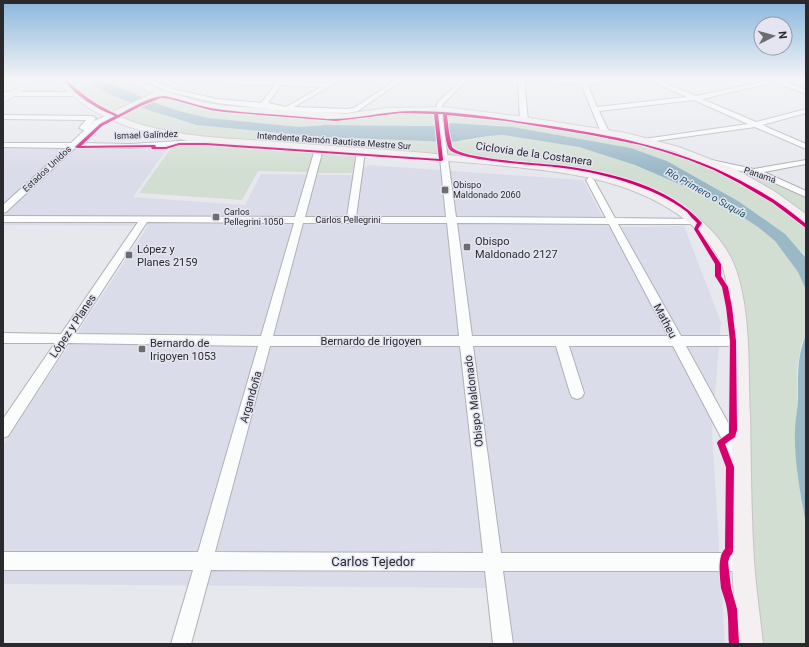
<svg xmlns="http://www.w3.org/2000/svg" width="809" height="647" font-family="Roboto,sans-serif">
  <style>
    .built { fill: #dbdce9 }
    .green { fill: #d2ded2 }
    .water { fill: #9bb8c7 }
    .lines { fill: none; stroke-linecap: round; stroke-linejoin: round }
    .minor-casing { stroke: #b0b0b5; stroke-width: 2 }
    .major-casing { stroke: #c4c4c7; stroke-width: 2 }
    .minor { fill: #fbfcfc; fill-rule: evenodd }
    .major { fill: #f4eff0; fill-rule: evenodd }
    .cycleway-casing { stroke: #e4e5f1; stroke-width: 2 }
    .cycleway { fill: #d6006c; fill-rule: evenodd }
    .poi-dot { fill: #6c6c71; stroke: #e4e5f1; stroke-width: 1.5 }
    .labels { text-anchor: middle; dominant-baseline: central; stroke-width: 3; stroke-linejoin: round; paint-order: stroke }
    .far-street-label { font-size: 9px; fill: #2a2a2e; stroke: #e4e5f1 }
    .far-poi-label { font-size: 9px; fill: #2a2a2e; stroke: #e4e5f1; text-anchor: start }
    .far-water-label { font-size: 10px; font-style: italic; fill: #174f63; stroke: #e4e5f1 }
    .street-label { font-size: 11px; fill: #2a2a2e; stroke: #e4e5f1 }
    .poi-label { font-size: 11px; fill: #2a2a2e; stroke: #e4e5f1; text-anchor: start }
    .near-street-label { font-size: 13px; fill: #2a2a2e; stroke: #e4e5f1 }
  </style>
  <rect width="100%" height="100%" fill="#e7e8ee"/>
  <path class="built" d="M3 142 70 143 167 149 133 197 245 205 261 174 351 175 368 165 583 180 608 227 684 226 721 322 712 431 725 644H493L487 588 3 584V445L148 226 3 225Z"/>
  <g class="green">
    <path d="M61 80H88L91 84 112 95 174 119 236 129 321 137 451 142 472 140 491 135H504L579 147 635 165 700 193 735 212 758 227 775 241 798 272 806 290V335L801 345 797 370 798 475 806 525V644H751L736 297 717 247 669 203 585 173 178 136 110 116 66 87Z"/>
    <path d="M102 80H130L140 85 199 104 326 116 438 109 626 136 711 162 806 219V258L803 253 738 201 667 161 631 148 525 129 496 125 454 123 429 126 324 125 301 127 209 118 179 111 159 104Z"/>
    <path d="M221 142 313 152 308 172 258 171 242 200 139 193 173 145Z"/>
    <path d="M322 151 357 155 352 173H316Z"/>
    <path d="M744 171 754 173 806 196V216L743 174Z"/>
  </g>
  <g class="water">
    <path d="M88 80H102L159 104 179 111 209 118 301 127 324 125 429 126 454 123 513 127 631 148 667 161 738 201 785 234 806 258V290L798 272 775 241 758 227 735 212 700 193 635 165 579 147 504 135C486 135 469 140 451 142L321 137 197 125 151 111 112 95 91 84Z"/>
    <path d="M806 335V525C801 495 794 463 795 431 795 420 798 409 798 398 798 376 797 355 806 335Z"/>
  </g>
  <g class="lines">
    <g class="minor-casing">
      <g id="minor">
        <path d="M143 80H150L168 87 179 80H185L173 89 217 99 261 103 275 85 201 82 198 80 278 81 279 80H285L284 81 327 83 333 80H340L294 107 347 109 354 108 396 80H402L358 111 347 113 297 112 217 103 166 91ZM281 85 321 87 286 107 268 103Z"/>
        <path d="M461 80H467L443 104 441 109 456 217 606 218 586 180 590 177 594 180 615 218 696 219 698 221 696 223 693 224H618L681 336H739L743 338 745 341 743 344 739 346H686L744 452 747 457 744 462 739 464 734 462 673 346H569L584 393 582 397 577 399 572 397 570 393 556 346H473L501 553H743L749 556 752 562 749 568 743 571H503L513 644H493L485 571 211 570 191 644H171L193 570H3V552H198L258 346 68 343 8 436 3 438V419L55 343H3V333L61 334 138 222H3V216L295 217 315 149 319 147 323 149 305 217H347L357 152 361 150 365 152 356 217H446L435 109 438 102ZM147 222 294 223 261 336 74 334ZM303 223H447L459 336H273ZM457 223 609 224 668 336H472ZM270 346H460L483 553 215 552Z"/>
        <path d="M518 80H524L528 120 524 122 520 120Z"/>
        <path d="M525 80H609L606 82 587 84 597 107 687 97 652 81 651 80H658L696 96 771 80H781L806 90V94L775 82 702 99 756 122 806 109V113L762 125 806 144V149L755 127 641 143V139H644L748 124 694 100 599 111 609 132 605 134 601 132 581 84 528 82Z"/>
        <path d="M3 92H76L79 94 76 96H3Z"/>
        <path d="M110 114 112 115V117L100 125 79 143 130 144 214 139 218 141 214 143 130 148H75L6 212 3 213V205L66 148 3 147V143H71L94 121Z"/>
        <path d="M3 115 92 116 96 118 86 130H83L79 128 86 120 3 119Z"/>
        <path d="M708 160H711L754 169 806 160V164L764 172 806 191V197L755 174 708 164Z"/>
      </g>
    </g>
    <g class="major-casing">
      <g id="major">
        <path d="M30 80H39L3 103V97Z"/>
        <path d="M57 80H65L80 95 110 113 154 93 126 80H136L164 91 200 102 227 106 345 114 386 108 444 107 524 117 626 133 679 147 735 169 774 191 806 214V223L802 222 766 195 727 173 673 151 626 139 524 123 444 113 386 114 345 120 227 112 199 106 162 96 118 116C163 136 217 138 266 141 340 147 415 151 489 159 541 164 594 168 642 186 683 202 726 232 738 276 751 320 748 370 750 415 751 464 751 513 754 561 756 589 760 616 763 644H739C736 617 733 589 732 562 730 512 732 463 732 413 732 378 733 343 730 309 728 294 727 279 722 265 707 230 671 206 636 192 592 174 543 170 496 165 421 158 346 154 271 148 198 142 108 140 57 80Z"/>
      </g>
    </g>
    <use href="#minor" class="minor"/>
    <use href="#major" class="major"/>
    <g class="cycleway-casing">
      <path id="cycleway" d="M65 80H67C82 95 98 106 118 115 132 108 149 96 165 96 180 99 195 105 210 108 233 112 257 113 280 115 296 116 311 118 327 119 356 120 384 111 414 111 453 111 491 117 530 123 609 134 685 148 754 188 773 198 790 210 806 224V228L773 203 739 183 714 170 689 160 665 152 641 145 591 135 506 121 447 115 449 132 452 147C462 160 544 163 564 166 610 172 671 187 702 223L698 229 721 264V276L728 287 732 307 736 341 737 430 735 437 725 444 734 467 733 551 732 554 730 556 728 562 731 588 737 609 739 644H729C728 633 729 621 727 609 726 602 723 595 721 588 720 578 717 556 725 549L726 467 717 443 718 441 729 433V430L730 341 726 307 722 287 715 276V264L694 229 697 223C694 220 690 216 687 212 654 186 596 171 555 167 536 165 462 161 450 150 445 145 444 122 443 114H438L443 160 441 161 206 145H179L166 149H152L151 147 77 148 75 147 76 146 100 124 115 116C98 109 74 96 65 80ZM161 98 170 99 210 110 224 112 336 121 401 113 434 114 439 159 206 143H179L166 147H156L155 145H154L81 146 102 126 141 106Z"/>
    </g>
    <use href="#cycleway" class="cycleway"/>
  </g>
  <linearGradient id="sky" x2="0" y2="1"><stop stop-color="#89b6db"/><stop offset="0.47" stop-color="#f4f5f7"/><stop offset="1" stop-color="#f4f5f7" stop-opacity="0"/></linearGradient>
  <rect width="809" height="170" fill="url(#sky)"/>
  <g class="poi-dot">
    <rect x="441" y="186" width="8" height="8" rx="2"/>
    <rect x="212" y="213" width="8" height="8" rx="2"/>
    <rect x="463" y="243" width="8" height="8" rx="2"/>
    <rect x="125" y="251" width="8" height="8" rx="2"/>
    <rect x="138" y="345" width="8" height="8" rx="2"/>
  </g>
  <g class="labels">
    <g class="far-street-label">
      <text transform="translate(146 135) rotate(-2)">Ismael Galíndez</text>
      <text transform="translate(334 141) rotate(4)">Intendente Ramón Bautista Mestre Sur</text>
      <text transform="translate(47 169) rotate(-43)">Estados Unidos</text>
      <text transform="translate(760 175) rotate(19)">Panamá</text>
      <text x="348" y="220">Carlos Pellegrini</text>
    </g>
    <g class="far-poi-label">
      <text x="453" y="185">Obispo<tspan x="453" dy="10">Maldonado 2060</tspan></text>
      <text x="224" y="212">Carlos<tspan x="224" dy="10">Pellegrini 1050</tspan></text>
    </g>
    <g class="far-water-label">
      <text transform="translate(706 193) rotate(29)">Río Primero o Suquía</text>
    </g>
    <g class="street-label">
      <text transform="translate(534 154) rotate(8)">Ciclovia de la Costanera</text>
      <text transform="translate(665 321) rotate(62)">Matheu</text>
      <text transform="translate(73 326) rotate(-56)">López y Planes</text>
      <text x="371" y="341">Bernardo de Irigoyen</text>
      <text transform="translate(251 397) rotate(-74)">Argandoña</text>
      <text transform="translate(474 401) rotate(-97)">Obispo Maldonado</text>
    </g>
    <g class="poi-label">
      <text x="475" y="241">Obispo<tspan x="475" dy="13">Maldonado 2127</tspan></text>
      <text x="137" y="249">López y<tspan x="137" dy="13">Planes 2159</tspan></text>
      <text x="150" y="343">Bernardo de<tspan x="150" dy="13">Irigoyen 1053</tspan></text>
    </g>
    <g class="near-street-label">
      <text x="373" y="561">Carlos Tejedor</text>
    </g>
  </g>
  <rect width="809" height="647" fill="none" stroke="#2a2a2e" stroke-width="8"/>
  <g transform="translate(773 36) rotate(84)"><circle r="19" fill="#e4e5f1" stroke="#9a9aa3"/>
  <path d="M0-3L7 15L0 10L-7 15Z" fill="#6c6c71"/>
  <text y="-6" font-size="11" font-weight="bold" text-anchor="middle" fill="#2a2a2e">N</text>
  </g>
</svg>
